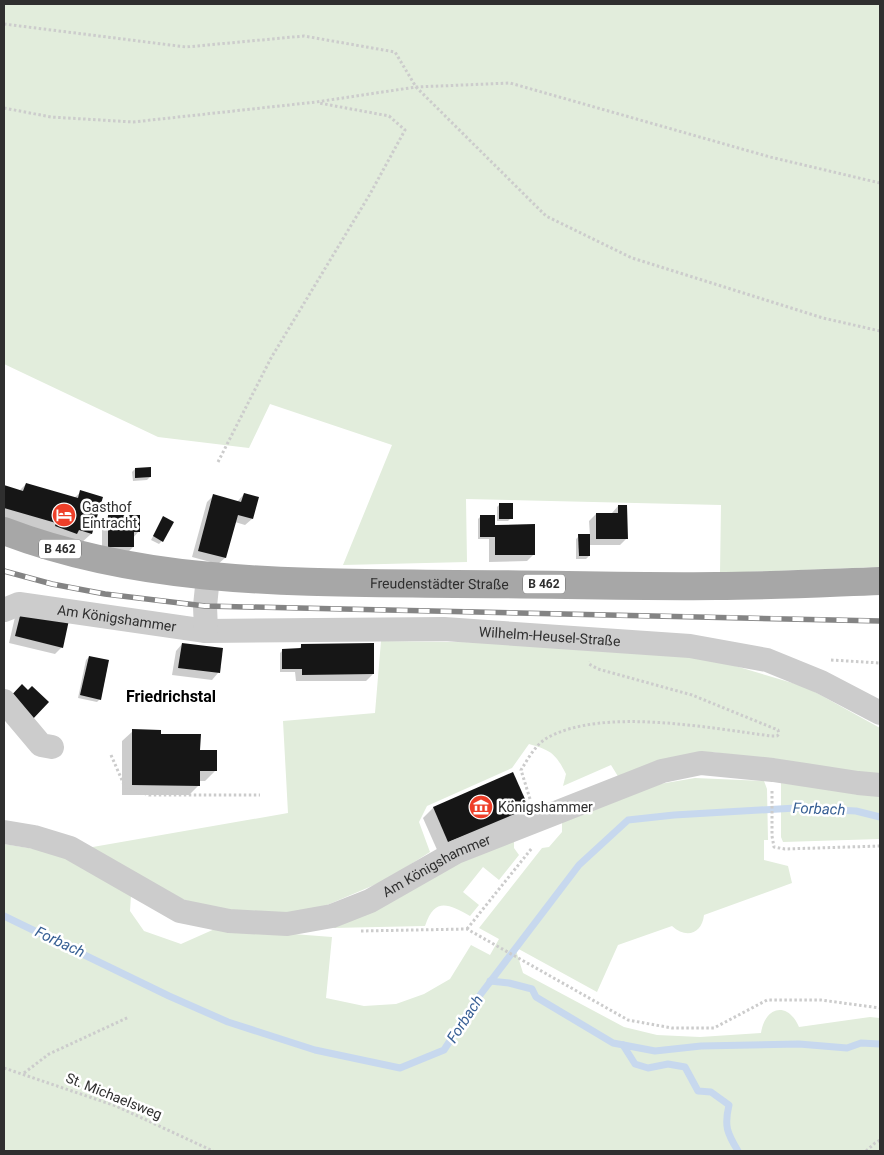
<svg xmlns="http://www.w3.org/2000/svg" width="884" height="1155" font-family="Roboto,sans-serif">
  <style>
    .green { fill: #e2eddc }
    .shadow { fill: #0003 }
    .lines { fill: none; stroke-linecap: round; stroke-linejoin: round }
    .stream { stroke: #c7d8ee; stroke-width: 7 }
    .building { fill: #161616 }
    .path { stroke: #ccc; stroke-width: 3; stroke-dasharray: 2.5 2.5; stroke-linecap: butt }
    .street { stroke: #ccc; stroke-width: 24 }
    .primary { stroke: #a7a7a7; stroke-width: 28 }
    .rail-casing { stroke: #848484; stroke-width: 5.5 }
    .rail { stroke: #fff; stroke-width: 4; stroke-dasharray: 11; stroke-linecap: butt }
    .labels { text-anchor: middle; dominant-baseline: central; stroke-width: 5; stroke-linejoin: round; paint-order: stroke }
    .shield { fill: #fff; stroke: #6d6d6d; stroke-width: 1 }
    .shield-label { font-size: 12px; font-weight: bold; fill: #2f2f2f }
    .poi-label { font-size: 14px; fill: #2f2f2f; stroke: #fff; text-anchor: start }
    .street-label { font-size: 14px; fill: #2f2f2f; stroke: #fff }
    .water-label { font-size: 15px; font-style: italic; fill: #386095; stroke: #fff }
    .quarter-label { font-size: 16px; font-weight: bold; fill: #000; stroke: #fff }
  </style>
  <rect width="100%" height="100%" fill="#fff"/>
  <g class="green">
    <path d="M4 4H880V567L720 573 721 505 466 499 467 562 343 565 392 445 270 404 249 448 158 437 4 364Z"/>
    <path d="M381 641 528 643 698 658 732 665 806 687 880 728V776L712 752 673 760 619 778 611 765 563 786 566 774C556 754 551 750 529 744L512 768 427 806 419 822 430 852 386 880 306 914 218 910 172 896 87 848 288 813 283 721 375 713Z"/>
    <path d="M695 778 764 781 767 789 768 840H764V860L788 866 792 883 704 915C702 934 686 939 672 926L618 945 597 992 515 947 523 973 624 1027 657 1035 700 1037 761 1033C765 1006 788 1001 799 1027L870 1017 880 1018V1151H4V844L59 853 131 895 130 911 144 931 181 944 217 928 332 937 326 998 364 1006 396 1004 424 994 450 979 471 945 490 955 499 939 479 928 542 848 549 847 562 832V820L654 785Z"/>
    <path d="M781 783 880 795V839L783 842 781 837Z"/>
    <path d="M514 838V848L519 855 499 880 483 867 463 892 479 905 470 916C448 904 435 897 425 926L332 928 468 855Z"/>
  </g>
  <g class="shadow">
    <path d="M135 469 150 477 147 480 133 481 132 472Z"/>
    <path d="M26 484 74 498 81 492 101 498 91 534 80 544 4 520V486L19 491Z"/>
    <path d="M244 494 252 519 245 525 235 522 225 558 218 564 192 557 207 502 214 495 237 502Z"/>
    <path d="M500 504 511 518 508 521H497V507Z"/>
    <path d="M618 506 627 538 620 545H589V556L586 559H576V539L579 536H590L589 521 596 514 612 513Z"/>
    <path d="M108 516 139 531 133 538V547L126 554H102V523Z"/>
    <path d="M481 516 494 528 534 554 527 561 489 562V539H478V519Z"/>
    <path d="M163 518 162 541 159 544 151 540Z"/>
    <path d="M22 610 62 647 55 654 9 643 15 617Z"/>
    <path d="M182 644 221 649 218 673 212 680 172 675 176 651Z"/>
    <path d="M302 645 373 674 366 681H296L295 672H280V653L283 650H298Z"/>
    <path d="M89 657 100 699 97 702 78 698 86 660Z"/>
    <path d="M133 731 160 735 199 752 215 771 205 781H199V785L189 795H122V741Z"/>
    <path d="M513 774 527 808 517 818 438 852 423 818 433 808Z"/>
  </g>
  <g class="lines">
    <g class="stream">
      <path d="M4 916 169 996 228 1022 315 1050 400 1068 444 1050 477 999 579 865 628 820 674 815 796 808 856 811 880 817"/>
      <path d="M490 981 509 983 532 989 536 997 613 1043 655 1051 701 1046 799 1044 847 1048 861 1043 880 1044"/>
      <path d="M623 1045 635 1064 648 1068 668 1064 685 1067 698 1091 711 1092 729 1105C724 1126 727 1133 738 1151"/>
    </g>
  </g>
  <g class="building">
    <path d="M151 467V477L135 478V468Z"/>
    <path d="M26 483 78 498 80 490 103 497 92 534 79 530 77 534 55 526 56 523 4 508V485L23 491Z"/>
    <path d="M244 493 259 497 253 519 238 515 226 558 198 551 213 494 241 502Z"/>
    <rect x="499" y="503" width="14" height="16"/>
    <path d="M618 505H627L628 539H596V513H618Z"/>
    <path d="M108 515H140V532H134V547H108Z"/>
    <path d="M480 515H495V525L535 524V555H495V537H480Z"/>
    <path d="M163 516 174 522 163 542 153 536Z"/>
    <path d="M578 534H590V556H579Z"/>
    <path d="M22 608 69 620 63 648 15 636Z"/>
    <path d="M182 643 223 648 220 673 178 668Z"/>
    <path d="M374 643V674L302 675V669H282V649L301 648V644Z"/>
    <path d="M89 656 109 660 101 700 80 695Z"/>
    <path d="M22 684 28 690 32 686 49 702 31 721 8 699Z"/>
    <path d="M132 729 161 730V734H201L200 750H217V771H200V786L132 785Z"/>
    <path d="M513 772 529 808 448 842 433 807Z"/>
  </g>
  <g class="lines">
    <g class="path">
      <path d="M4 24 186 47 304 36 395 52 416 87 546 216 632 258 823 318 880 331"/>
      <path d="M4 108 51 117 133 122 316 102 416 87 510 83 770 157 880 183"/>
      <path d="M218 462 271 358 370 194 405 130 389 116 319 103"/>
      <path d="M831 660 880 663"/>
      <path d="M111 755 125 787 149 795H260"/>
      <path d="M772 791V836L774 847 785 849 880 846"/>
      <path d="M530 799 521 770C528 759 535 745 547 738 602 707 710 728 771 736H777L779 734 778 730 692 695 598 669 589 664 590 662"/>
      <path d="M467 929 532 848"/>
      <path d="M361 931 467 929 628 1020 672 1028H714L767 1000H821L880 1008"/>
      <path d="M4 1068 116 1106 213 1151"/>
      <path d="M24 1073 49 1054 129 1017"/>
      <path d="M866 1151 875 1143 880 1140"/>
    </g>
    <g class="street">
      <path id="s1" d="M4 610 19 604 206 631 444 629 690 646 767 660 821 682 880 713"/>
      <path d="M206 631 205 606 208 577"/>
      <path d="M4 701 41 745 52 747"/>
      <path id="s2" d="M4 832 34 837 70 848 180 911 229 921 287 924 332 916 370 901 456 852 662 771 701 763 773 770 858 783 880 785"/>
    </g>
    <path class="primary" id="s3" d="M4 531C148 586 303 582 455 584 542 584 629 587 716 586 771 586 826 583 880 581"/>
    <g class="rail-casing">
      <path id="rail" d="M4 571 52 584 105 594 205 606 880 621"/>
    </g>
    <use href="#rail" class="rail"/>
  </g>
  <defs>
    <g id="hotel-disc" transform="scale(1.25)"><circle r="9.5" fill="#ee3f29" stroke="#fff"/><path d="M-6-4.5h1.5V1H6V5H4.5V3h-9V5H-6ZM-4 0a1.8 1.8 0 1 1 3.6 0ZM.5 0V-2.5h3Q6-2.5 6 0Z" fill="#fff"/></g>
    <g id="museum-disc" transform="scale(1.25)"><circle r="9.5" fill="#ee3f29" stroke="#fff"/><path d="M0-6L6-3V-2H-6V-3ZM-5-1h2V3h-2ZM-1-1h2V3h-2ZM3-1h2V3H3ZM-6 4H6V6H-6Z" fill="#fff"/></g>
  </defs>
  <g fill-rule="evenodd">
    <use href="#hotel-disc" x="64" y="515"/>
    <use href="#museum-disc" x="481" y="807"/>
  </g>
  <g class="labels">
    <g class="shield">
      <rect x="39" y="539.5" width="42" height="19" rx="4"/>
      <rect x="523" y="574.5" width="42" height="19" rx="4"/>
    </g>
    <g class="shield-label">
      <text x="60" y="549">B 462</text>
      <text x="544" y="584">B 462</text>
    </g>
    <g class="poi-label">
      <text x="82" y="507">Gasthof<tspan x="82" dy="16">Eintracht</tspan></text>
      <text x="498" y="807">Königshammer</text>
    </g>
    <g class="street-label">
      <text stroke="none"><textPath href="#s3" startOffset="441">Freudenstädter Straße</textPath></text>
      <text stroke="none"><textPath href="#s1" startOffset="115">Am Königshammer</textPath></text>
      <text stroke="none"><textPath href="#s1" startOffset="549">Wilhelm-Heusel-Straße</textPath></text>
      <text stroke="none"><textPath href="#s2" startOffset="465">Am Königshammer</textPath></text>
      <text transform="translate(114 1096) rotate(22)">St. Michaelsweg</text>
    </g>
    <g class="water-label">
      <text transform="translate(819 809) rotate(2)">Forbach</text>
      <text transform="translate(60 942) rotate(25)">Forbach</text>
      <text transform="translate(465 1019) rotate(-57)">Forbach</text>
    </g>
    <g class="quarter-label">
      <text x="171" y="696">Friedrichstal</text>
    </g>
  </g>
  <rect width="884" height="1155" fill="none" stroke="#2f2f2f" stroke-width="10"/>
</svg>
